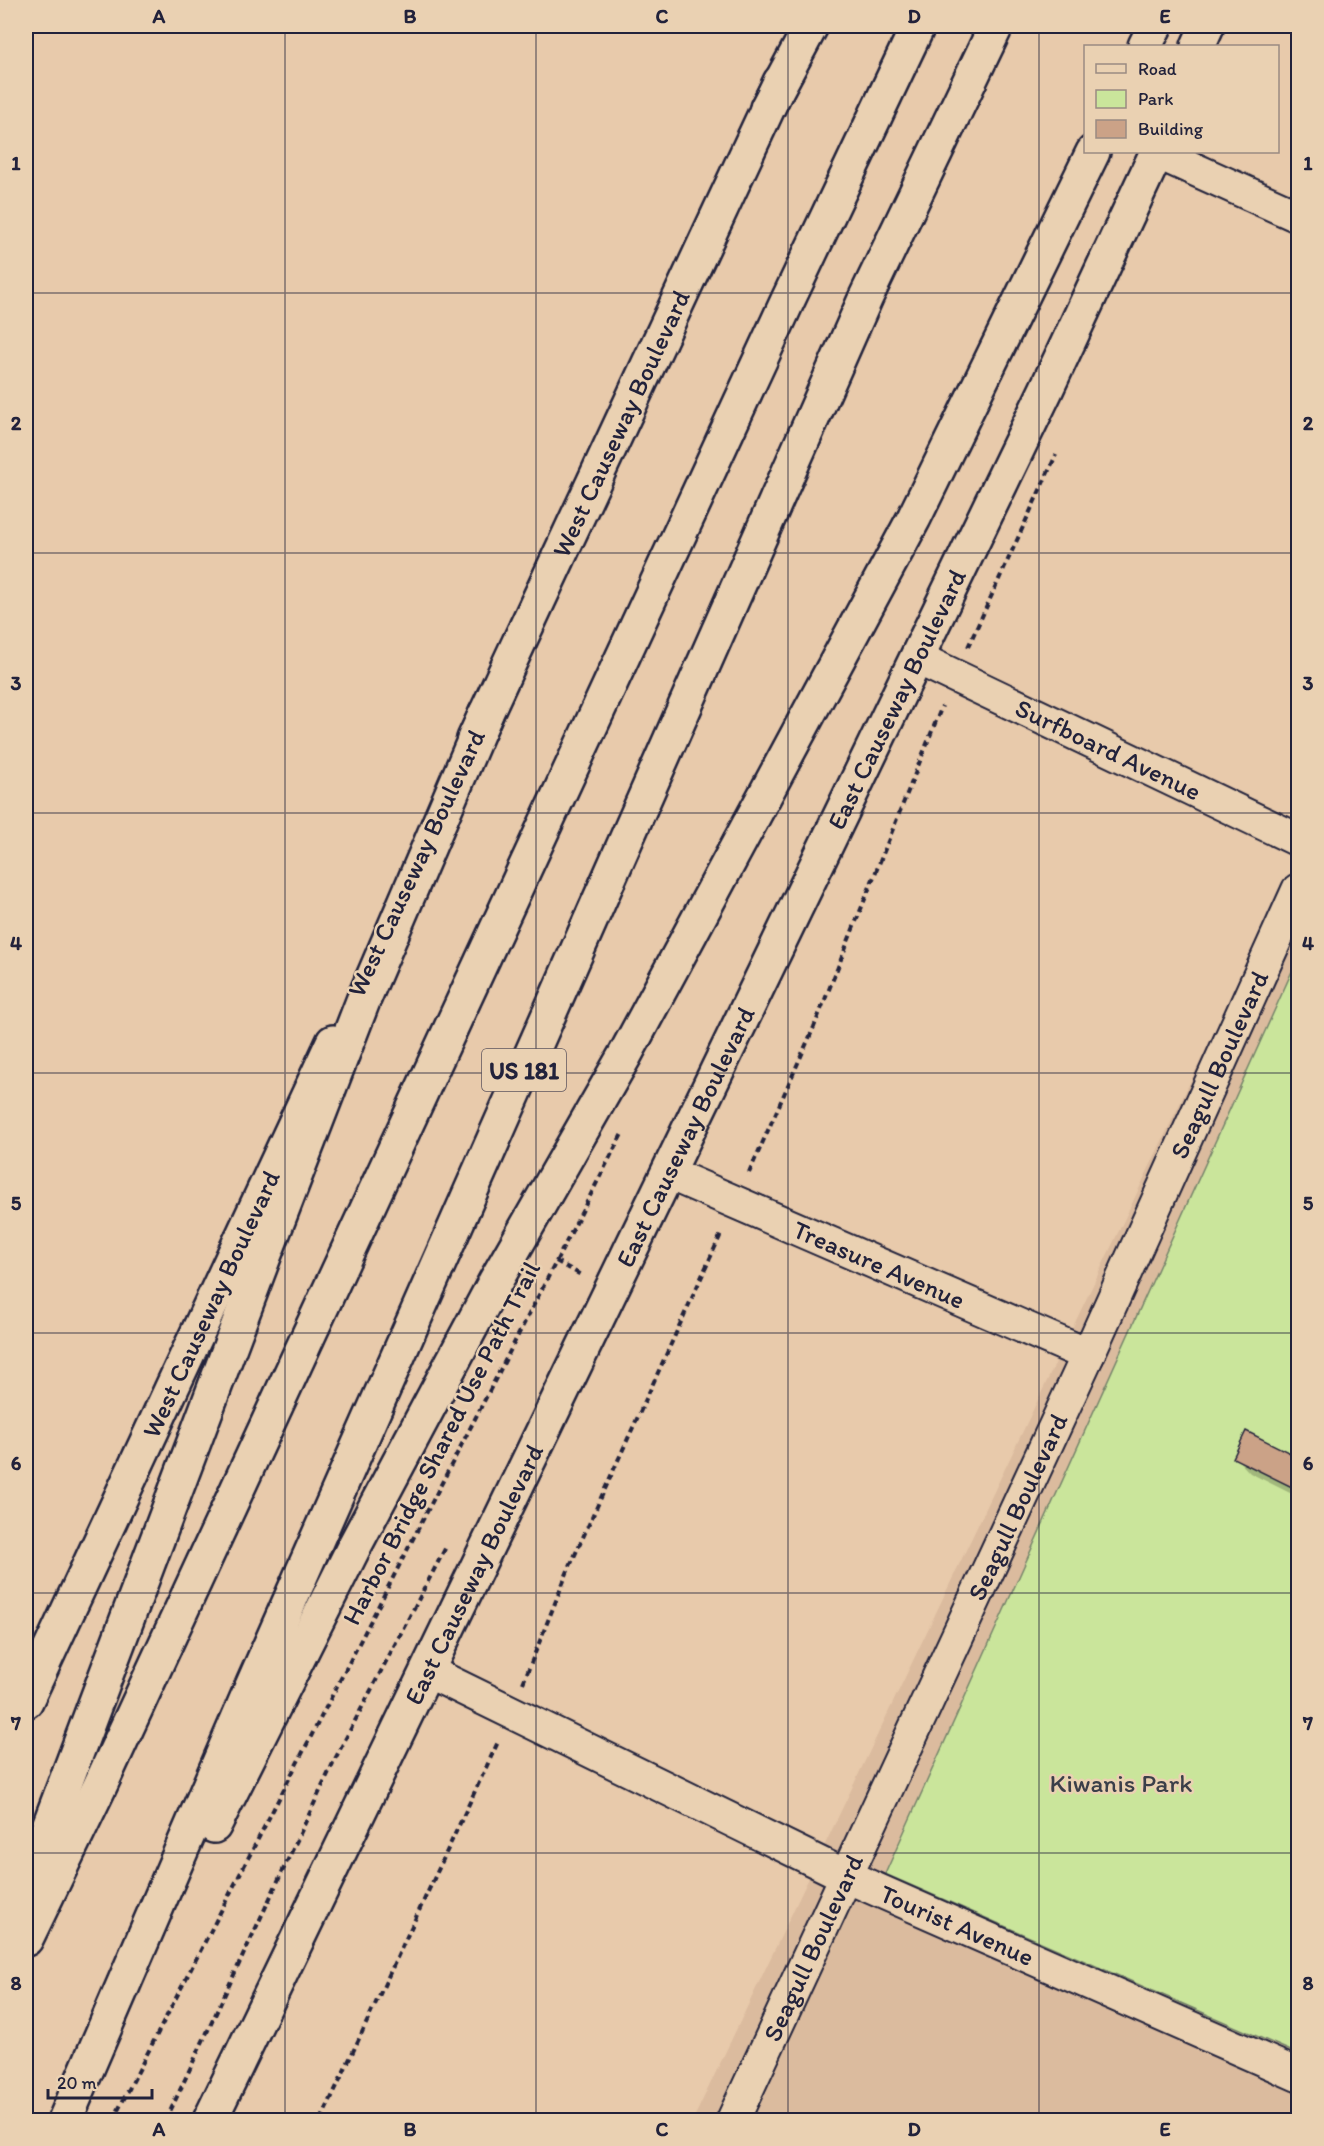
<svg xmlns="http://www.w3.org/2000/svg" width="1324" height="2146" font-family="Itim,sans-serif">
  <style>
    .built { fill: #dbbb9e }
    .green { fill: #cae59b; stroke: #76846b; stroke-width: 1.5 }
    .shadow { fill: #0003 }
    .building { fill: #cba287; stroke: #22223b; stroke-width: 1.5 }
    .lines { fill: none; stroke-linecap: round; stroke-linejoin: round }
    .minor-casing { stroke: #22223b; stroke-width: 36 }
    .tertiary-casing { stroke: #22223b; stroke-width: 38 }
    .motorway-casing { stroke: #22223b; stroke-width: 38 }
    .path { stroke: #22223b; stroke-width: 4; stroke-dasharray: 6 4.5; stroke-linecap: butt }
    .minor { stroke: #ead1b2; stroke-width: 32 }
    .tertiary { stroke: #ead1b2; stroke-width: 33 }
    .motorway { stroke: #ead1b2; stroke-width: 33 }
    .grid { fill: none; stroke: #22223b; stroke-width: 1.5; stroke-opacity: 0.55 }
    .labels { text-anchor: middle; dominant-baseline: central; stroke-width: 5; stroke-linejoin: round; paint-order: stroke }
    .shield { fill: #ead1b2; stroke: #5e565f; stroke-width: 1.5 }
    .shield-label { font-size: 24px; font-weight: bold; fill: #22223b }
    .street-label { font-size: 26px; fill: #22223b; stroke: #ead1b2 }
    .park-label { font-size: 26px; fill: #3b3f49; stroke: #ead1b2 }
    .neatline { fill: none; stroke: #22223b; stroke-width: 2 }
    .grid-label { font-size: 20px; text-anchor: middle; font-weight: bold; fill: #22223b }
  </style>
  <rect width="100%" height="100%" fill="#e8caab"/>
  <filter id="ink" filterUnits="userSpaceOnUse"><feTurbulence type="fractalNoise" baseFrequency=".0167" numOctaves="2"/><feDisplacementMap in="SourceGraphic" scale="12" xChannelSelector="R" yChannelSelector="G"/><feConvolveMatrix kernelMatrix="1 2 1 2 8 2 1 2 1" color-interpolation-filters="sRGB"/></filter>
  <g filter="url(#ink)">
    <path class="built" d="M1298 857V2120H693Z"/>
    <path class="green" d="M1298 958V2054L885 1874Z"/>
    <path class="shadow" d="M1298 1449V1497L1250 1473 1235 1457H1295Z"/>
    <path class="building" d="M1246 1431 1294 1455 1298 1445V1490L1233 1458Z"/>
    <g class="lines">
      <g class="minor-casing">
        <g id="minor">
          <path d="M1156 152 1298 216"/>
          <path id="s1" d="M917 658 1298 840"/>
          <path id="s2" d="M668 1173 1088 1355"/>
          <path id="s3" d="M427 1671 848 1877 1298 2075"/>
          <path id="s4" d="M733 2120 1088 1355 1298 890"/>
        </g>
      </g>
      <g class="tertiary-casing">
        <g id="tertiary">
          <path d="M1198 46 1207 26"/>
          <path id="s5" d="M474 739 780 82"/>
          <path id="s6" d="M26 1701 333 1042"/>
          <path id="s7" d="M210 2120 1046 390 1157 152"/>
        </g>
      </g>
      <g class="motorway-casing">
        <g id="motorway">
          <path d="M1145 46 1155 26"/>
          <path d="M767 108 811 26"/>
          <path d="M214 1826 354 1547 495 1282 625 1055 914 518 1093 152"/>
          <path d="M26 1887 265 1254 363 1001 486 713"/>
          <path d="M26 1939 99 1788 787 302 918 26"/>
          <path d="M65 2120 253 1684 866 297 996 26"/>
        </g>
      </g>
      <g class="path">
        <path d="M968 647 1056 455"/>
        <path d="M749 1173 814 1027 942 706"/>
        <path d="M556 1261 581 1275"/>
        <path d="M523 1683 569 1568 722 1232"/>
        <path d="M113 2120 623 1132"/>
        <path d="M166 2120 335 1759 447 1545"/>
        <path d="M321 2120 498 1742"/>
      </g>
      <use href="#minor" class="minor"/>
      <use href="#tertiary" class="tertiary"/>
      <use href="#motorway" class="motorway"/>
    </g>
  </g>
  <path class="grid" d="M285 26V2120M536 26V2120M788 26V2120M1039 26V2120M26 293H1298M26 553H1298M26 813H1298M26 1073H1298M26 1333H1298M26 1593H1298M26 1853H1298"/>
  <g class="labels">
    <rect class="shield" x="482" y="1049" width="84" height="42" rx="4.5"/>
    <g class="shield-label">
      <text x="524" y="1070">US 181</text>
    </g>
    <g class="street-label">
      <text stroke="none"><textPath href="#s5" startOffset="348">West Causeway Boulevard</textPath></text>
      <text stroke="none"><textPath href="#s7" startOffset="1578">East Causeway Boulevard</textPath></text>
      <text stroke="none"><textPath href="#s1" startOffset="212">Surfboard Avenue</textPath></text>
      <text transform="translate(416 863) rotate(-65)">West Causeway Boulevard</text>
      <text stroke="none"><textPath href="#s4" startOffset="1162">Seagull Boulevard</textPath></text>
      <text stroke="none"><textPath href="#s7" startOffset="1092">East Causeway Boulevard</textPath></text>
      <text stroke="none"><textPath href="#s2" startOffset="230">Treasure Avenue</textPath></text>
      <text stroke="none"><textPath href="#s6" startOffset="438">West Causeway Boulevard</textPath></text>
      <text transform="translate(441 1443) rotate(-63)">Harbor Bridge Shared Use Path Trail</text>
      <text stroke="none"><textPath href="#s4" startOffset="676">Seagull Boulevard</textPath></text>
      <text stroke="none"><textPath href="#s7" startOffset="606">East Causeway Boulevard</textPath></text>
      <text stroke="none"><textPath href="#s3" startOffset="588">Tourist Avenue</textPath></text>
      <text stroke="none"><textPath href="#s4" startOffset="190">Seagull Boulevard</textPath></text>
    </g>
    <g class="park-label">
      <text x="1121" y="1783">Kiwanis Park</text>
    </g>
  </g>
  <rect width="1324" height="2146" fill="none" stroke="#ead1b2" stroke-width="66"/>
  <rect x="1084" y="45" width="195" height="108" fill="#ead1b2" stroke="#9a8b82" stroke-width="1.5"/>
  <rect x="1096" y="64" width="30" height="9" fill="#ead1b2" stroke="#9a8b82" stroke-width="1.5"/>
  <text x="1138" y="75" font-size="18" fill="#22223b">Road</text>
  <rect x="1096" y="90" width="30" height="18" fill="#cae59b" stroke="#9a8b82" stroke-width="1.5"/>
  <text x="1138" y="105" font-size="18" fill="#22223b">Park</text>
  <rect x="1096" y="120" width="30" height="18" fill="#cba287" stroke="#9a8b82" stroke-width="1.5"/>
  <text x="1138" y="135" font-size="18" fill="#22223b">Building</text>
  <path d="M48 2089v9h104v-9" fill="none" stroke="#22223b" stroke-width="3"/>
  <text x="57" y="2089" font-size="18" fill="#22223b" stroke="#ead1b2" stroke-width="4.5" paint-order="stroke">20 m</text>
  <rect x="33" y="33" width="1258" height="2080" class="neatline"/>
  <g class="grid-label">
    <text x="159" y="23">A</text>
    <text x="410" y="23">B</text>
    <text x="662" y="23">C</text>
    <text x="914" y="23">D</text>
    <text x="1165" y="23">E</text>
    <text x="16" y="170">1</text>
    <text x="1308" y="170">1</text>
    <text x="16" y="430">2</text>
    <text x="1308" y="430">2</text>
    <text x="16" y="690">3</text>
    <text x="1308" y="690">3</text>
    <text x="16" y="950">4</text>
    <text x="1308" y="950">4</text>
    <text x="16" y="1210">5</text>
    <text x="1308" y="1210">5</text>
    <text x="16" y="1470">6</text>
    <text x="1308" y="1470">6</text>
    <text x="16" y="1730">7</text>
    <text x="1308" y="1730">7</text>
    <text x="16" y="1990">8</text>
    <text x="1308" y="1990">8</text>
    <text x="159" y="2136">A</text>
    <text x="410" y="2136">B</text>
    <text x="662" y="2136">C</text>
    <text x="914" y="2136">D</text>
    <text x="1165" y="2136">E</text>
  </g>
</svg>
